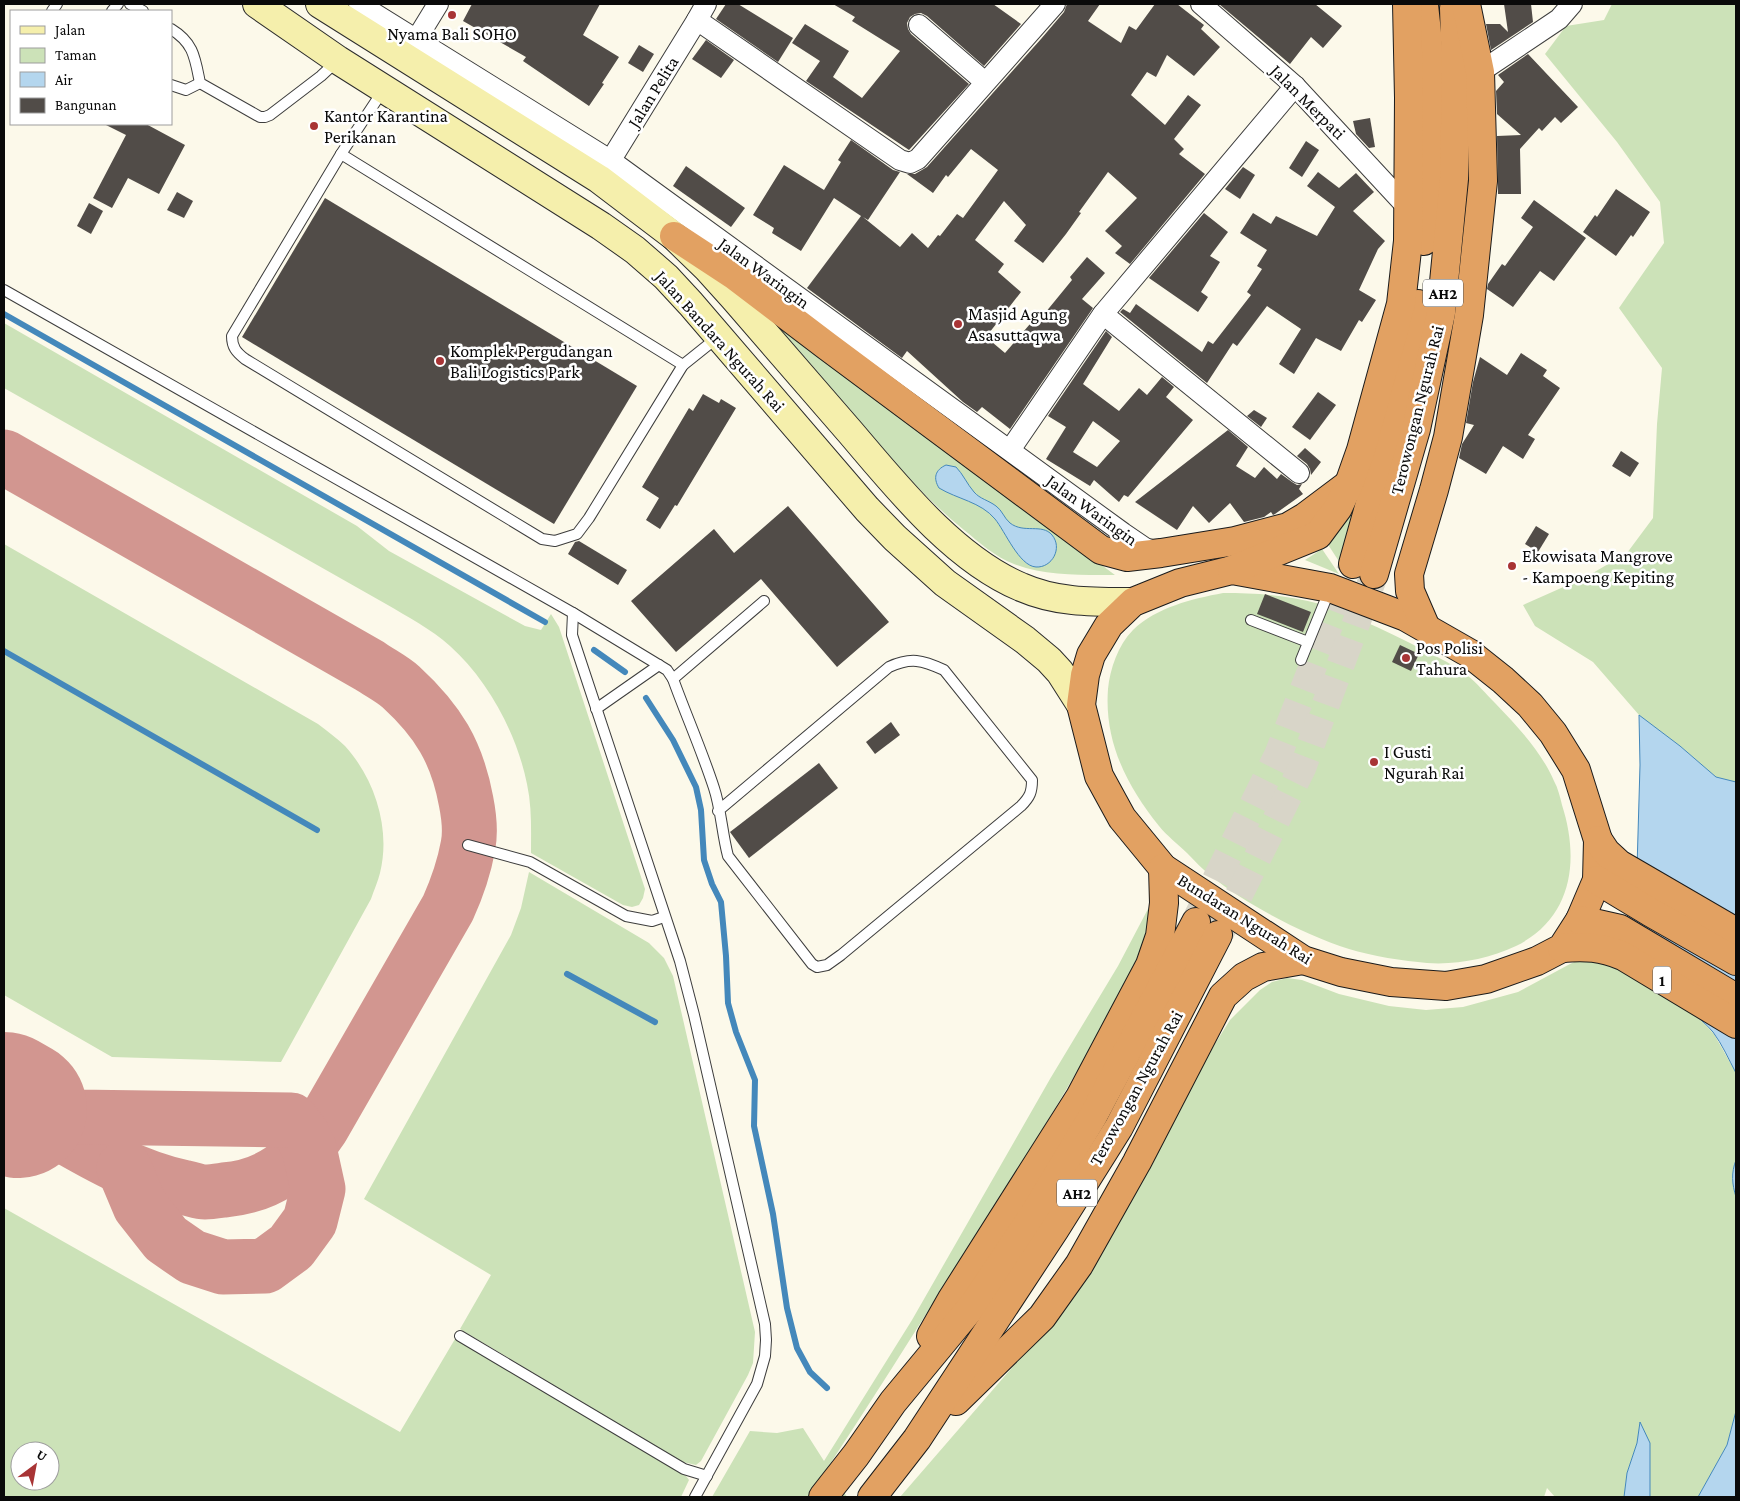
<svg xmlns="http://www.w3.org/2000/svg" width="1740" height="1501" font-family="'Crimson Pro',serif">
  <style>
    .green { fill: #cce2b8; fill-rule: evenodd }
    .water { fill: #b4d6ee; stroke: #48b }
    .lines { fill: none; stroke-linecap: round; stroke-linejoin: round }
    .stream { stroke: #48b; stroke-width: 6 }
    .taxiway { stroke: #d29690; stroke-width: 55 }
    .runway { stroke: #d29690; stroke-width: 138 }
    .building { fill: #514c48; fill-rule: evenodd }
    .highway-tunnel { stroke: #d8d5c8; stroke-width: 28; stroke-dasharray: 28 14; stroke-linecap: butt }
    .lane-casing { stroke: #3d3d3d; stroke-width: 12 }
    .street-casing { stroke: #3d3d3d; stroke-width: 22 }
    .secondary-casing { stroke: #2c2c2c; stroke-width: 30 }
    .highway-casing { stroke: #1b1b1b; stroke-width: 30 }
    .lane { stroke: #fff; stroke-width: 10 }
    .street { stroke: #fff; stroke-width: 20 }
    .secondary { stroke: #f5efac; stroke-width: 28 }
    .highway { stroke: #e2a162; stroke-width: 28 }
    .poi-dot { fill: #a83435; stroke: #fff; stroke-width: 2 }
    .labels { text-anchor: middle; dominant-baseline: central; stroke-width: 5; stroke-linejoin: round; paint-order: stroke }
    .shield { fill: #fff; stroke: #545454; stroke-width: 1 }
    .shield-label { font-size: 16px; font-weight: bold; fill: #0a0a0a }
    .poi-label { font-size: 18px; fill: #0a0a0a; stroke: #fff; text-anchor: start }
    .street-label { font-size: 18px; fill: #0a0a0a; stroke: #fff }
  </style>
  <rect width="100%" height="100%" fill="#fcf9ea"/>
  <g class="green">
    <path d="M1612 4H1736V782L1716 777 1680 746 1648 722 1639 715 1593 662 1535 626 1523 605 1586 577 1627 553 1653 518 1657 424 1662 368 1619 308 1664 243 1660 202 1617 142 1545 54 1566 26 1604 20Z"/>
    <path d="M754 299 989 481 1115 575C1082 575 1045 576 1014 564 995 557 979 542 964 530 928 501 898 466 867 432 829 388 791 344 754 299Z"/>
    <path d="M4 323 357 526 389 551 525 626 541 630 551 614 559 627 645 889 643 898 639 905 632 907 623 905 531 853C531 830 532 807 527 784 517 734 488 680 450 646 431 629 408 617 386 604L4 388Z"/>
    <path d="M1367 481 1340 563 1327 543Z"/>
    <path d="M4 544 318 724C327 731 337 738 345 746 375 779 391 829 380 873 378 881 374 890 371 899L281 1062 112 1057 4 995Z"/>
    <path d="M1322 549 1339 574 1305 560Z"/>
    <path d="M1223 593C1255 593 1289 595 1320 604 1328 606 1337 610 1344 613 1367 622 1388 632 1410 643 1429 653 1450 662 1467 675 1477 683 1486 694 1495 703 1517 726 1541 751 1554 781 1558 788 1560 797 1562 805 1580 861 1572 918 1516 946 1488 959 1457 965 1427 963 1404 961 1371 956 1349 949 1305 935 1247 905 1211 876 1202 869 1195 861 1187 853 1178 844 1167 836 1159 826 1127 786 1104 742 1108 689 1110 669 1118 645 1133 630 1157 607 1192 599 1223 593Z"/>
    <path d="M529 872 649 943 664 958 673 976 755 1332 753 1363 748 1375 701 1461 696 1465 683 1462 460 1329 491 1275 364 1199 511 935 521 908Z"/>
    <path d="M1149 907C1148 963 1101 1030 1073 1078 1035 1143 995 1207 954 1270 912 1336 871 1402 828 1467L847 1497H712L750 1431 777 1433 803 1428 824 1461 912 1320 1050 1079 1118 966Z"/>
    <path d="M1600 957 1668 997 1700 1019 1714 1034 1736 1073V1160C1731 1173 1732 1184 1736 1197V1411L1727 1445 1698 1497H1650L1640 1423 1637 1443 1627 1473 1624 1497H1555L1547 1488 1544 1497H900L1062 1310 1203 1063 1230 1020 1260 990 1272 982 1287 978 1302 980 1339 994 1389 1006 1426 1010 1463 1007 1518 992 1570 964 1583 958Z"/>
    <path d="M4 1208 400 1432 455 1339 686 1476 689 1480 681 1497H4ZM20 1451H50V1481H20Z"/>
  </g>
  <g class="water">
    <path d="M946 465 956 467C963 474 967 484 974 492 980 499 988 500 996 506 1002 510 1004 518 1010 523 1024 534 1042 523 1052 535 1063 548 1052 568 1036 567 1019 566 1005 531 995 519 981 502 957 499 939 488 933 478 935 470 946 465Z"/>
    <path d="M1639 715 1680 746 1716 777 1736 782V1073C1729 1060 1722 1044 1713 1032 1686 1001 1635 978 1600 957L1636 903 1640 765Z"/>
    <path d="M1736 1160V1197C1732 1184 1731 1173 1736 1160Z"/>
    <path d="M1736 1411V1497H1698L1727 1445Z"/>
    <path d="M1640 1422 1650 1443V1497H1624L1627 1473 1637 1443Z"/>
  </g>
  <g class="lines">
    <g class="stream">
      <path d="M4 314 545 622"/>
      <path d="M594 650 625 672"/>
      <path d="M4 651 317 830"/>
      <path d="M646 698 673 740 696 787 701 810 704 860 712 884 721 902 726 956 728 1003 736 1032 755 1080 754 1126 773 1214 787 1308 797 1348 810 1372 827 1388"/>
      <path d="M567 974 655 1022"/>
    </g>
    <g class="taxiway">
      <path d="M4 457 370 666C380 673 392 679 401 687 438 721 457 752 466 801 469 816 471 831 468 846 464 868 457 888 448 908L322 1127C297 1164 269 1186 224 1190 217 1191 211 1192 205 1192 199 1192 192 1189 186 1188 125 1176 71 1139 18 1109"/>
      <path d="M38 1112 76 1117 291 1120 303 1136 309 1148 318 1189 310 1221 291 1247 265 1266 223 1267 192 1257 166 1239 140 1206 124 1168"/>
    </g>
    <path class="runway" d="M4 1101 18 1109"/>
  </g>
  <g class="building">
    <path d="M472 4H600L583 35 619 57 602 83 604 84 589 106 523 61 526 57 463 21Z"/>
    <path d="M726 4H738L793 38 778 62 716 19Z"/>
    <path d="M833 4H993L1021 24 984 66 927 16 921 13 915 14 910 17 907 23 908 29 911 34 969 84 909 150 806 81 820 61 792 43 805 24 849 51 833 77 862 98 900 51 852 21 855 17Z"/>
    <path d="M1067 4H1100L1088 21 1121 43 1129 26 1136 30 1155 4H1177L1204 25 1201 29 1220 47 1194 76 1167 55 1156 77 1147 72 1131 95 1165 125 1188 95 1201 105 1174 139 1184 149 1179 154 1205 174 1130 264 1115 253 1122 246 1105 231 1137 198 1108 172 1079 212 1081 213 1066 234 1043 263 1014 241 1026 225 1004 201 975 240 1004 264 998 272 1021 292 986 337 1005 353 1042 310 1045 313 1072 280 1070 277 1087 257 1105 273 1082 299 1093 308 1010 429 982 407 977 412 963 402 907 351 902 358 807 288 861 216 834 198 801 251 772 233 774 228 753 215 784 165 824 190 841 162 838 160 851 140 893 170 900 172 868 220 863 217 900 247 912 233 928 248 938 235 940 236 957 214 963 218 998 170 971 149 948 177 946 175 933 193 907 174H915L927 167 1041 39 1064 12Z"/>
    <path d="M1219 4H1315L1342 26 1323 48 1311 37 1290 64Z"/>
    <path d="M1504 4H1531L1533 22 1491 50 1486 24H1500L1508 32Z"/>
    <path d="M706 40 734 60 721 78 692 59Z"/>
    <path d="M639 45 654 54 643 72 628 63Z"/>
    <path d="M1528 54 1578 107 1561 123 1555 117 1542 131 1539 128 1520 149 1521 194H1498L1497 136 1521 135 1497 114 1496 91 1504 82 1498 75Z"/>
    <path d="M1370 118 1375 147 1369 148 1356 134 1353 121Z"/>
    <path d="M104 124H146L185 145 159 194 128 178 112 208 93 198 126 135Z"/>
    <path d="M1306 141 1319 150 1302 177 1289 168Z"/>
    <path d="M686 166 745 208 731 227 673 186Z"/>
    <path d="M1243 167 1255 175 1240 199 1225 189Z"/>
    <path d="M1318 172 1339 188 1356 173 1374 192 1353 211 1385 241 1378 249 1359 290 1376 300 1362 322 1359 320 1341 351 1316 338 1294 374 1279 364 1301 329 1267 306 1237 346 1233 343 1207 383 1120 312 1123 309 1130 313 1136 304 1202 352 1208 341 1213 344 1251 295 1247 292 1262 269 1257 266 1267 250 1240 233 1253 213 1271 224 1276 216 1317 236 1335 207 1307 186Z"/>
    <path d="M1616 189 1650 212 1633 237 1631 235 1616 256 1583 232 1595 215 1597 217Z"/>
    <path d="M177 192 193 201 184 218 167 210Z"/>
    <path d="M325 198 637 386 554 524 242 337Z"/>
    <path d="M1534 200 1586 238 1554 281 1540 271 1513 307 1487 289 1488 284 1502 264 1505 266 1533 227 1521 218Z"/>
    <path d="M89 203 103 211 91 234 77 226Z"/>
    <path d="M1204 213 1228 232 1210 256 1220 262 1201 292 1208 297 1198 312 1149 278Z"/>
    <path d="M1106 331 1112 337 1083 384 1119 411 1139 388 1147 395 1162 377 1174 387 1166 397 1193 420 1128 497 1124 495 1119 502 1094 480 1090 486 1046 459 1066 427 1048 416ZM1093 421 1120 441 1097 467 1073 452Z"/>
    <path d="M1521 353 1547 370 1543 376 1560 388 1528 435 1535 439 1523 459 1503 446 1486 474 1459 458 1462 444 1474 425 1466 423 1473 382 1480 357 1507 375Z"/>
    <path d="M1318 392 1336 405 1310 440 1292 427Z"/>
    <path d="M703 394 719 403 721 399 736 408 677 506 675 505 660 529 646 520 659 498 642 487 689 408 693 411Z"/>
    <path d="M1254 410 1267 418 1261 427 1247 416Z"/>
    <path d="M1228 430 1248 447 1236 466 1255 478 1264 467 1277 479 1281 474 1292 482 1297 485 1302 484 1299 489 1303 494 1275 514 1273 515 1271 512 1264 517 1244 522 1230 503 1209 523 1193 506 1177 530 1135 502Z"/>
    <path d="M1305 448 1321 462 1311 475 1310 469 1307 464 1297 456Z"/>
    <path d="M1621 451 1639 463 1630 477 1612 466Z"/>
    <path d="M788 506 889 622 837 667 761 579 676 652 631 601 714 529 734 553Z"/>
    <path d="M1536 526 1549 534 1538 552 1525 544Z"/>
    <path d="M579 541 627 570 618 585 568 554 575 542Z"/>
    <path d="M1265 594 1311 612 1303 632 1257 614Z"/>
    <path d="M1400 645 1419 654 1411 671 1392 662Z"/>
    <path d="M891 722 900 735 875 754 866 742Z"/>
    <path d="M819 763 838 788 749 858 730 832Z"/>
  </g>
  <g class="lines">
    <g class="highway-tunnel">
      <path d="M1197 918 1278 755 1353 564"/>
      <path d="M1220 933 1302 768 1373 578"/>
    </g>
    <g class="lane-casing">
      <g id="lane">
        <path d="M130 4 143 11"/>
        <path d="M52 11 57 4"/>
        <path d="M112 11 118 4"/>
        <path d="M171 29C194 43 195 58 200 83L260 117H265L270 115 321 76 336 62"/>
        <path d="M171 85 186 90 200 83"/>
        <path d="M384 89 341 154 683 365"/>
        <path d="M341 154 232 336C232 347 236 352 245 359L542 539 555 541 577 534 589 518 683 365 718 337"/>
        <path d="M4 290 573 613 572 635 680 961 694 1015 765 1324 766 1340 765 1356 757 1384 695 1497"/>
        <path d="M573 613 667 670 673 679C686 715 702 751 714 788 721 809 722 833 728 856L812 964 817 967 827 965 841 955 1021 806C1030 797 1032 792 1032 780L944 670C922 660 911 657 889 667L718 811"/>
        <path d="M1251 620 1308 642"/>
        <path d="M1301 660 1330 589"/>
        <path d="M673 679 764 601"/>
        <path d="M596 709 659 665"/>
        <path d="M468 845 530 862 626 916 652 921 664 917"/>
        <path d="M460 1336 684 1469 707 1476"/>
      </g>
    </g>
    <g class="street-casing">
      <g id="street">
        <path d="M359 4 610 160 1123 533 1145 548 1161 553"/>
        <path d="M1201 4 1295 86 1408 208"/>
        <path d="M697 20 900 160 910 163 918 159 1055 4"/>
        <path d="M919 25 985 82"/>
        <path d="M416 40 438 4"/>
        <path d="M1480 72 1559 19 1572 4"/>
        <path d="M604 171 697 20 706 4"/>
        <path d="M1103 314 1299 473"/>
        <path d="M1010 450 1103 314 1295 86"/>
      </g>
    </g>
    <g class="secondary-casing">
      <g id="secondary">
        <path d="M257 4 338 60 601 226 635 250 666 277 691 304 867 509 895 538 945 583 1025 640 1049 660 1060 672 1081 705"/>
        <path d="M320 4 599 179 674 236 707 268 734 298C773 343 812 388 851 433 897 487 954 559 1021 587 1057 603 1094 602 1133 602"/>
      </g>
    </g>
    <g class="highway-casing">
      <g id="highway">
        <path d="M674 236 735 276 827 346 1101 550 1127 557 1161 553 1235 541 1288 527 1305 517 1349 484"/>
        <path d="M1424 241C1432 163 1434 84 1424 5"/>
        <path d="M1353 564 1394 418 1418 304"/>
        <path d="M1232 570 1330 588 1406 617 1469 653 1503 680 1530 705 1553 733 1576 770 1598 840 1597 880 1580 920 1562 948 1537 961 1486 979 1446 986 1391 982 1341 972 1303 960 1163 868 1122 818 1099 776 1081 705 1085 675 1091 655 1109 625 1133 602 1180 583Z"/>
        <path d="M1232 570 1318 535 1338 508 1349 484 1361 450 1401 304 1408 241 1409 98 1407 4"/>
        <path d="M1374 574 1416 429 1441 313 1454 179 1456 72 1454 8"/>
        <path d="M1426 628 1410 591 1409 574 1434 490 1448 437 1469 315 1483 181 1480 72 1466 4"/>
        <path d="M1598 840 1606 852 1619 864 1736 932"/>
        <path d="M1597 880 1650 912 1736 961"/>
        <path d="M1580 920 1620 929 1736 998"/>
        <path d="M1562 948C1586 946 1601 947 1623 956L1736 1024"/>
        <path d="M931 1336 952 1299 1080 1097 1150 965 1160 936 1164 903 1163 868"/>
        <path d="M956 1401 1042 1317 1079 1265 1137 1162 1223 996 1244 977 1263 967 1303 960"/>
        <path d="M823 1497 856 1455 893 1402 974 1304 1034 1214 1093 1116 1196 922"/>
        <path d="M872 1497 917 1439 1055 1229 1119 1127 1218 935"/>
      </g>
    </g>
    <use href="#lane" class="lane"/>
    <use href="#street" class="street"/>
    <use href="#secondary" class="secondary"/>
    <use href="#highway" class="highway"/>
  </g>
  <g class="poi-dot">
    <circle cx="452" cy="15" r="5"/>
    <circle cx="314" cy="126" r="5"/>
    <circle cx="958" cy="324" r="5"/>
    <circle cx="440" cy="361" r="5"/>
    <circle cx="1512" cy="566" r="5"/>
    <circle cx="1406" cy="658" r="5"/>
    <circle cx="1374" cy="762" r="5"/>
  </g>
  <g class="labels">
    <g class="shield">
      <rect x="1423" y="279.5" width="40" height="27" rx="4"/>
      <rect x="1653" y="966.5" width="18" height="27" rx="4"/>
      <rect x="1057" y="1179.5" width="40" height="27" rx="4"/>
    </g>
    <g class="shield-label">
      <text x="1443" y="293">AH2</text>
      <text x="1662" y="980">1</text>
      <text x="1077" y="1193">AH2</text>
    </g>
    <g class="poi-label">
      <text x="452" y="34" text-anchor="middle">Nyama Bali SOHO</text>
      <text x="324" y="116">Kantor Karantina<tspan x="324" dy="21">Perikanan</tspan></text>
      <text x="968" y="314">Masjid Agung<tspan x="968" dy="21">Asasuttaqwa</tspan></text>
      <text x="450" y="351">Komplek Pergudangan<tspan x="450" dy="21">Bali Logistics Park</tspan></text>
      <text x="1522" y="556">Ekowisata Mangrove<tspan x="1522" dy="21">- Kampoeng Kepiting</tspan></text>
      <text x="1416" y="648">Pos Polisi<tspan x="1416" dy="21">Tahura</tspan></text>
      <text x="1384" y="752">I Gusti<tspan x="1384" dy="21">Ngurah Rai</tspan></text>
    </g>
    <g class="street-label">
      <text transform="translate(653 92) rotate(-58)">Jalan Pelita</text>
      <text transform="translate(1308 102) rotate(45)">Jalan Merpati</text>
      <text transform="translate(764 273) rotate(36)">Jalan Waringin</text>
      <text transform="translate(720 341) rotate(48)">Jalan Bandara Ngurah Rai</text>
      <text transform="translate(1417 410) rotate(-76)">Terowongan Ngurah Rai</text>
      <text transform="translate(1092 510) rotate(36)">Jalan Waringin</text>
      <text transform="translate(1245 919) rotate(32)">Bundaran Ngurah Rai</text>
      <text transform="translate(1136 1088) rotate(-61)">Terowongan Ngurah Rai</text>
    </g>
  </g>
  <rect width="1740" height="1501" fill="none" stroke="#0a0a0a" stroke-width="10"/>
  <rect x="10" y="10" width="162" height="115" fill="#ffffff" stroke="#9d9d9d"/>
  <rect x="20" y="26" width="25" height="8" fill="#f5efac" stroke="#9d9d9d"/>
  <text x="55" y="35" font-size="15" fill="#0a0a0a">Jalan</text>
  <rect x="20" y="48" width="25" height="15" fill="#cce2b8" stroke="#9d9d9d"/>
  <text x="55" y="60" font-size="15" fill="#0a0a0a">Taman</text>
  <rect x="20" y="72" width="25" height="15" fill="#b4d6ee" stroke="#9d9d9d"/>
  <text x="55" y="85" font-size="15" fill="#0a0a0a">Air</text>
  <rect x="20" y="98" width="25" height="15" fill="#514c48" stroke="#9d9d9d"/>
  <text x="55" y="110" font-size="15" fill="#0a0a0a">Bangunan</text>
  <g transform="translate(35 1466) rotate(32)"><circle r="24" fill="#ffffff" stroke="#9d9d9d"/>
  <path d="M0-4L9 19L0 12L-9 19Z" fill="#a83435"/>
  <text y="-8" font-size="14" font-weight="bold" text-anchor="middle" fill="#0a0a0a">U</text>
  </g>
</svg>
